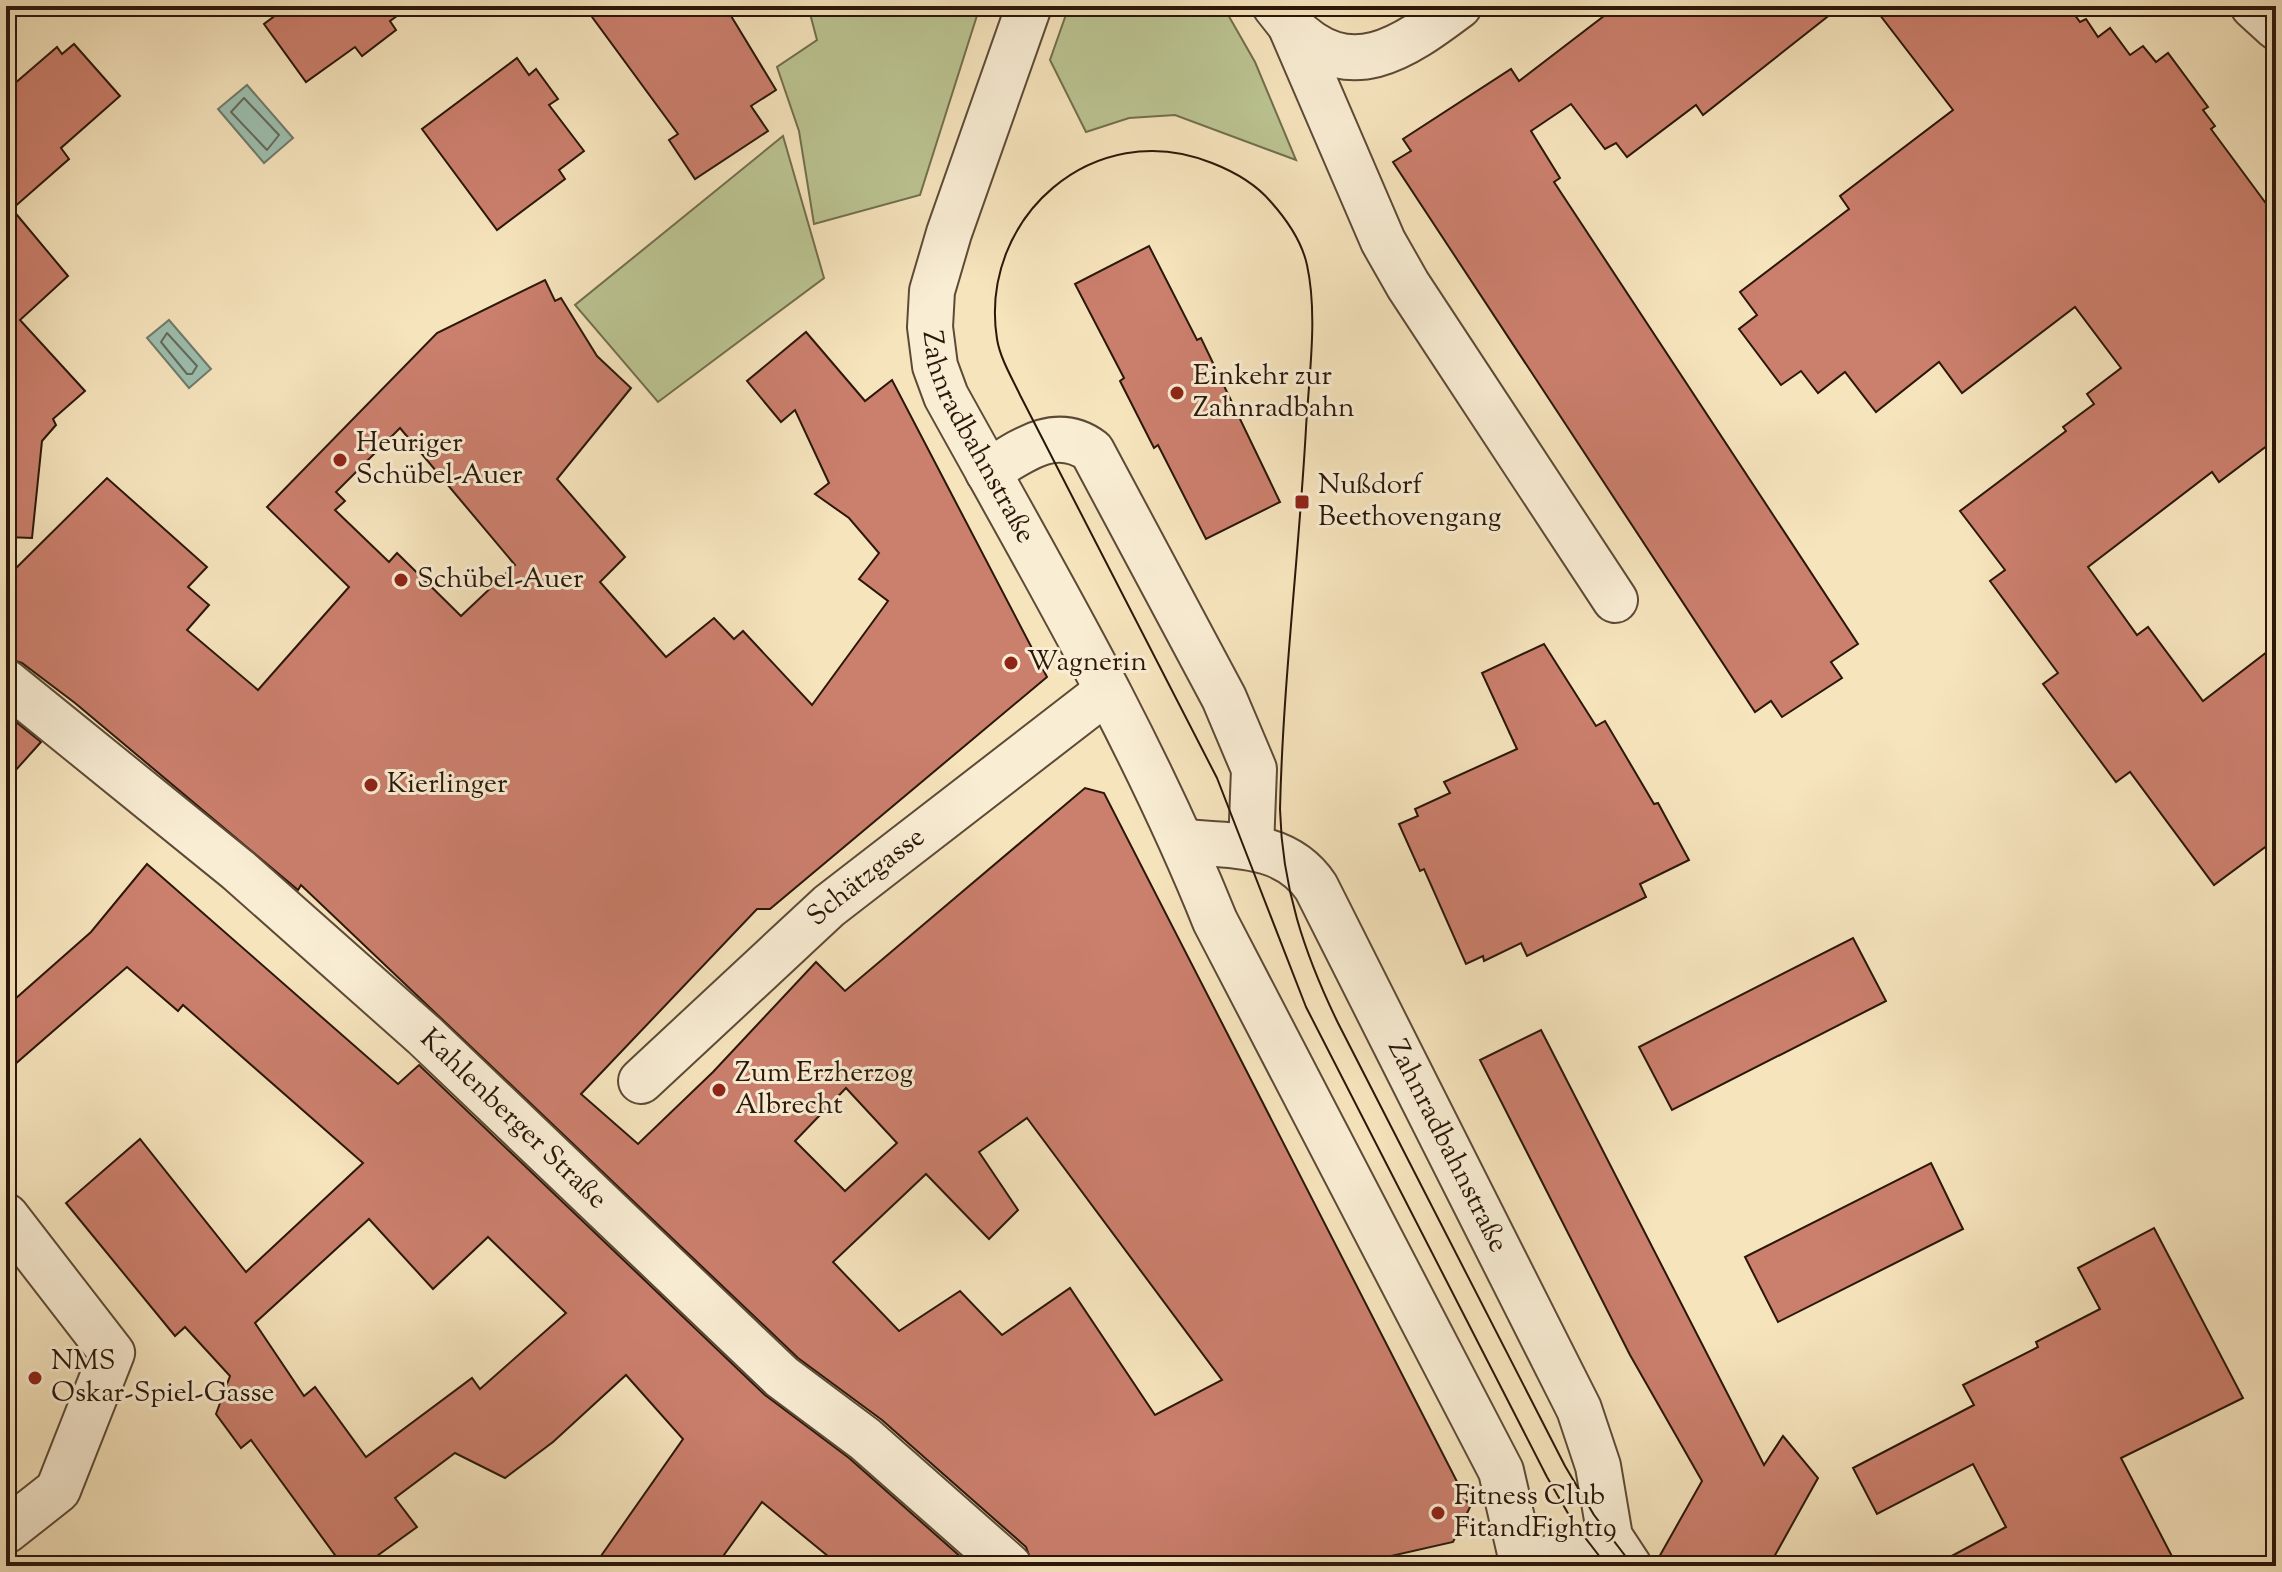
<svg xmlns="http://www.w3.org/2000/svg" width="2282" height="1572" font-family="'Sorts Mill Goudy',serif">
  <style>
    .green { fill: #bbc492; stroke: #726e4e; stroke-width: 2 }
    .water { fill: #9dbfaf; stroke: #6f7c6d; stroke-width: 2 }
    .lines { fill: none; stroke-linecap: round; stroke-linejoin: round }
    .shore { stroke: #646b5c; stroke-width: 2 }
    .building { fill: #cb7f6d; stroke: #2a1709; stroke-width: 2; fill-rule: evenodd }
    .minor-casing { stroke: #5d4a36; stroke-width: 48 }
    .minor { stroke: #f9edd4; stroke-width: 44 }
    .tram { stroke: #2a1709; stroke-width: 2 }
    .poi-dot { fill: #8f2418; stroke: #f9edd4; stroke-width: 3 }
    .labels { text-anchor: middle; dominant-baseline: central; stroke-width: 6; stroke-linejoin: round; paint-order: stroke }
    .poi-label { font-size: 28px; fill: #2a1709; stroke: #f9edd4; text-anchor: start }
    .street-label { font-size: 28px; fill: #2a1709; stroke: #f9edd4 }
  </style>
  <rect width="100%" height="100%" fill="#f6e4bd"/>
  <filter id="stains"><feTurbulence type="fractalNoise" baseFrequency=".0025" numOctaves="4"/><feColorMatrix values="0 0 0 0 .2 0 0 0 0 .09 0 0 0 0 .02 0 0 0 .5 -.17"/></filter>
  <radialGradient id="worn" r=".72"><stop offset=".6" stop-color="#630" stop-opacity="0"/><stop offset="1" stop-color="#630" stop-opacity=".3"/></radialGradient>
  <g class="green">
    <path d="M808 6H980L920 195 814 224 799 131 777 67 817 40Z"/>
    <path d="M1069 6H1223L1255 62 1296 160 1175 115 1129 118 1086 132 1050 60Z"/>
    <path d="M783 136 824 278 658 402 575 305Z"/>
  </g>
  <g class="water">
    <path d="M247 85 293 138 264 163 218 109Z"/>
    <path d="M169 320 211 369 189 388 147 338Z"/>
  </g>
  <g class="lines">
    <g class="shore">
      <path d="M244 98 279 135 267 150 231 112Z"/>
      <path d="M167 333 197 366 192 374H187L161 342Z"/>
    </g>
  </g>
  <g class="building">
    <path d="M288 6H411L390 21 396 30 362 56 355 47 306 82 264 24Z"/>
    <path d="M584 6H725L776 90 751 106 768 131 695 179 669 140 678 134Z"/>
    <path d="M1617 6H1841L1703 115 1696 105 1627 157 1616 143 1605 149 1571 104 1531 131 1560 178 1554 182 1858 644 1831 662 1842 678 1782 717 1771 701 1755 712 1393 162 1411 151 1403 139 1511 69 1519 81Z"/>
    <path d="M1873 6H2068L2080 22 2086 19 2098 37 2110 28 2130 55 2143 46 2156 62 2168 53 2208 107 2203 110 2215 126 2211 129 2276 217V439L2219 482 2212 472 2088 567 2137 635 2148 627 2203 701 2276 645V839L2214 885 2130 772 2116 782 2043 684 2058 673 1990 581 2005 570 1960 511 2066 431 2063 427 2094 404 2087 394 2121 368 2075 307 1962 393 1939 362 1876 412 1845 372 1818 393 1801 371 1781 385 1739 329 1757 315 1740 292 1849 209 1840 196 1953 110Z"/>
    <path d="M74 44 120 96 61 148 69 159 12 209 68 276 20 320 85 391 53 419 56 425 42 441 32 538 6 537V91L57 47 62 54Z"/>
    <path d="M517 58 529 75 536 69 558 99 549 105 584 151 559 170 565 179 497 230 422 129Z"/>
    <path d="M1149 246 1197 340 1201 338 1280 502 1206 539 1158 445 1154 448 1120 381 1124 378 1075 284Z"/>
    <path d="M545 280 555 301 561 298 597 356 631 388 557 479 625 557 600 582 666 657 714 618 734 639 743 631 812 705 888 601 859 579 879 553 849 518 815 494 829 483 795 410 781 422 747 381 806 332 865 401 892 380 1047 677 770 909H757L581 1094 638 1144 713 1072 816 962 845 991 1085 788 1104 793 1470 1507 1453 1542 1347 1566H1033L1026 1547 882 1420 798 1358 301 885 298 890 75 703 22 663 6 658V578L107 478 207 567 188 587 209 605 187 630 258 690 349 587 267 507 437 333ZM400 428 515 565 461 616 397 553 389 562 335 510 345 501 336 492ZM846 1088 897 1143 845 1191 795 1141ZM1027 1118 1222 1380 1155 1415 1070 1288 1002 1335 960 1291 899 1331 833 1262 926 1174 989 1239 1018 1210 979 1152Z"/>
    <path d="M1544 644 1596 726 1605 721 1654 804 1658 803 1689 860 1640 884 1646 897 1527 956 1521 943 1484 961 1483 956 1466 964 1424 869 1420 871 1399 824 1418 816 1415 809 1450 793 1444 782 1517 749 1482 673Z"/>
    <path d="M6 714 41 742 6 781Z"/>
    <path d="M147 864 398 1084 419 1065 765 1395 849 1458 971 1566H840L762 1502 716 1566H594L683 1439 626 1375 553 1442 505 1478 455 1453 395 1498 417 1527 363 1566H343L251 1440 241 1448 216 1414 230 1376 185 1327 175 1336 66 1203 140 1139 246 1272 363 1163 183 1005 178 1011 127 967 6 1072V1007L91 932ZM369 1219 433 1289 488 1237 566 1313 480 1389 472 1378 366 1457 315 1387 304 1396 255 1323Z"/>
    <path d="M1853 938 1886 1001 1672 1110 1639 1047Z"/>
    <path d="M1541 1030 1764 1465 1783 1436 1818 1478 1769 1566H1654L1702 1481 1630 1355 1480 1060Z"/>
    <path d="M1931 1163 1963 1229 1778 1322 1745 1257Z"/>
    <path d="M2154 1228 2243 1398 2121 1458 2177 1566H1933L2006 1527 1973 1464 1877 1514 1853 1468 1974 1405 1963 1385 2038 1347 2036 1342 2100 1309 2078 1268Z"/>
  </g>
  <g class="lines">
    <g class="minor-casing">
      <g id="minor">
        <path id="s1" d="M1029 6 949 233 932 291 930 327 935 366 946 396C1041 568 1142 739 1215 921L1501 1471 1523 1566"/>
        <path d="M1275 6 1290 25 1383 241 1408 285 1615 600"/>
        <path d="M2253 6 2276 27"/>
        <path d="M1290 25C1349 87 1403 48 1459 6"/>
        <path d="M988 472C1021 451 1056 424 1092 451L1224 698 1254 769 1251 847"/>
        <path id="s2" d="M6 682 238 870 424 1035 782 1377 865 1439 1009 1566"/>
        <path id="s3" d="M1184 842C1233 846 1286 842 1316 887L1579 1409 1598 1466 1610 1537 1629 1566"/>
        <path id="s4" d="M641 1081 829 906 1107 691"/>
        <path d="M6 1216 112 1353 58 1490 6 1531"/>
        <path d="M1520 1566 1572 1552 1615 1550"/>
      </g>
    </g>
    <use href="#minor" class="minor"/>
    <path class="tram" d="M1607 1566 1573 1522 1547 1477 1306 1007 1217 778 1020 395C1012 378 1000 358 997 339 978 218 1094 115 1212 163 1235 172 1255 183 1271 202 1287 220 1302 242 1307 265 1318 315 1309 376 1306 428 1299 555 1283 682 1280 809 1282 887 1304 953 1338 1023L1565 1466 1594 1515 1633 1566"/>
  </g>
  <g class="poi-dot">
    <circle cx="1177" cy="393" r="8"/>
    <circle cx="340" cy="460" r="8"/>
    <rect x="1294" y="494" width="16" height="16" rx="4"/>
    <circle cx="401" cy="580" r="8"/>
    <circle cx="1011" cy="663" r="8"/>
    <circle cx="371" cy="785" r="8"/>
    <circle cx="719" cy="1090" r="8"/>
    <circle cx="35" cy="1378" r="8"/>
    <circle cx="1438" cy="1513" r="8"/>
  </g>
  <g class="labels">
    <g class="poi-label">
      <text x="1193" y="377">Einkehr zur<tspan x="1193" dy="32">Zahnradbahn</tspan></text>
      <text x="356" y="444">Heuriger<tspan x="356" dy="32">Schübel-Auer</tspan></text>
      <text x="1318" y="486">Nußdorf<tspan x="1318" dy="32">Beethovengang</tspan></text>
      <text x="417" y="580">Schübel-Auer</text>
      <text x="1027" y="663">Wagnerin</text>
      <text x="387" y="785">Kierlinger</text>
      <text x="735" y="1074">Zum Erzherzog<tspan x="735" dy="32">Albrecht</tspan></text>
      <text x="51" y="1362">NMS<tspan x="51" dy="32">Oskar-Spiel-Gasse</tspan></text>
      <text x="1454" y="1497">Fitness Club<tspan x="1454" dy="32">FitandFight19</tspan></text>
    </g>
    <g class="street-label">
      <text stroke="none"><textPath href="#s1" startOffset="458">Zahnradbahnstraße</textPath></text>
      <text stroke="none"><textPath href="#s4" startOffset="304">Schätzgasse</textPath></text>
      <text stroke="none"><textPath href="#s2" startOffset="670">Kahlenberger Straße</textPath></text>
      <text stroke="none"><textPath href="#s3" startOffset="436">Zahnradbahnstraße</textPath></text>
    </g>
  </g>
  <rect width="2282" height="1572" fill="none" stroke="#f6e4bd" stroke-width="32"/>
  <rect x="8" y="8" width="2266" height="1556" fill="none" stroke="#2a1709" stroke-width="4"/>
  <rect x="16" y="16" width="2250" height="1540" fill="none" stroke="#2a1709" stroke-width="2"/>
  <rect width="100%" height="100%" filter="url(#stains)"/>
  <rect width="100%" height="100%" fill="url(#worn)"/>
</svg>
